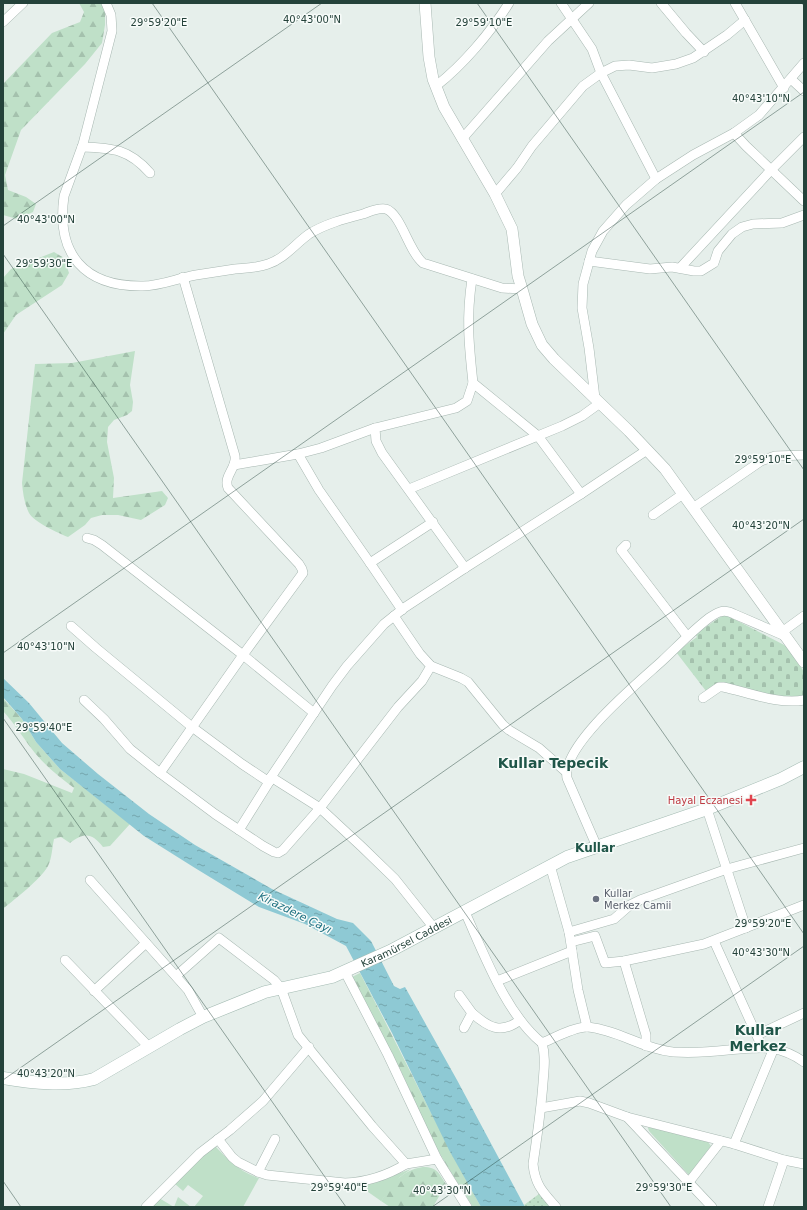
<svg xmlns="http://www.w3.org/2000/svg" width="807" height="1210" font-family="'DejaVu Sans',sans-serif">
  <style>
    .green { fill: #bfe0c8 }
    .forest { fill: url(#forest-firs) }
    .cemetery { fill: url(#cemetery-stones) }
    .park { fill: url(#park-dots) }
    .water { fill: url(#water-ripples) }
    .lines { fill: none; stroke-linecap: round; stroke-linejoin: round }
    .minor-casing { stroke: #a8b8b2; stroke-width: 10 }
    .tertiary-casing { stroke: #a8b8b2; stroke-width: 12 }
    .secondary-casing { stroke: #a4bbb3; stroke-width: 13 }
    .minor { stroke: #fff; stroke-width: 9 }
    .tertiary { stroke: #fff; stroke-width: 11 }
    .secondary { stroke: #fff; stroke-width: 12 }
    .ticks { fill: none; stroke: #24423a; stroke-width: 1; stroke-opacity: 0.45 }
    .health-dot { fill: #e0444e; stroke: #f7fbf9; stroke-width: 1.5 }
    .worship-dot { fill: #6b7280; stroke: #f7fbf9; stroke-width: 1.5 }
    .labels { text-anchor: middle; dominant-baseline: central; stroke-width: 3; stroke-linejoin: round; paint-order: stroke }
    .health-label { font-size: 10px; fill: #be3a42; stroke: #f7fbf9; text-anchor: end }
    .worship-label { font-size: 10px; fill: #5b616d; stroke: #f7fbf9; text-anchor: start }
    .street-label { font-size: 10px; fill: #24423a; stroke: #f7fbf9 }
    .water-label { font-size: 11px; font-style: italic; fill: #1c6f80; stroke: #f7fbf9 }
    .quarter-label { font-size: 12px; font-weight: bold; fill: #1f5548; stroke: #f7fbf9 }
    .district-label { font-size: 14px; font-weight: bold; fill: #1f5548; stroke: #f7fbf9 }
    .ticks-label { font-size: 10px; text-anchor: middle; fill: #24423a; stroke: #f7fbf9; stroke-width: 3; stroke-linejoin: round; paint-order: stroke }
  </style>
  <defs>
    <pattern id="forest-firs" width="22" height="20" patternUnits="userSpaceOnUse"><rect width="22" height="20" fill="#bfe0c8"/><path d="M5 1l3.5 6h-7zM16 11l3.5 6h-7z" fill="#a4c1ad"/></pattern>
    <pattern id="cemetery-stones" width="16" height="16" patternUnits="userSpaceOnUse"><rect width="16" height="16" fill="#bfe0c8"/><path d="M2 7V4a2 2 0 0 1 4 0v3zM10 15v-3a2 2 0 0 1 4 0v3z" fill="#a4c1ad"/></pattern>
    <pattern id="park-dots" width="8" height="8" patternUnits="userSpaceOnUse"><rect width="8" height="8" fill="#bfe0c8"/><path d="M2 2h.1M6 6h.1" fill="none" stroke="#a4c1ad" stroke-width="1.8" stroke-linecap="round"/></pattern>
    <pattern id="water-ripples" width="26" height="14" patternUnits="userSpaceOnUse"><rect width="26" height="14" fill="#8ec9d4"/><path d="M2 4q2-2 4 0t4 0M15 11q2-2 4 0t4 0" fill="none" stroke="#74a5ad"/></pattern>
  </defs>
  <rect width="100%" height="100%" fill="#e6efeb"/>
  <g class="green">
    <path d="M649 1127 708 1142 711 1146 689 1175 649 1131 648 1128Z"/>
    <path d="M215 1146C230 1161 238 1171 259 1178L243 1207H194L203 1196 188 1185 183 1191 175 1184 195 1162Z"/>
    <path d="M411 1169 400 1177 381 1201 361 1187Z"/>
    <path d="M178 1197 191 1207H151L159 1198 174 1207Z"/>
  </g>
  <g class="forest">
    <path d="M79 3H101L105 10V25L102 43 85 64 21 130 5 175 8 190 26 197 36 204 33 212 17 219 3 215V84L52 33 80 22 84 12Z"/>
    <path d="M54 252 64 258 69 273 62 285 16 315 3 334V278L11 269Z"/>
    <path d="M135 351 130 385 133 402 132 411 127 415 114 420 108 427 107 442 114 478 113 498 162 491 168 498 165 505 141 520 118 515H102L91 518 85 525 68 537C58 533 34 522 29 513 24 503 23 493 22 483L35 364 72 363Z"/>
    <path d="M3 698 22 719 36 742 60 769 130 824 110 846 103 847C92 833 84 832 70 843L61 837 54 839C52 848 52 858 48 866 40 880 16 898 3 909V769L24 774 72 793 74 788C58 776 43 764 31 748 22 736 14 723 3 711Z"/>
    <path d="M360 973C401 1051 438 1130 481 1207H473L447 1166 430 1136 401 1071 352 977Z"/>
    <path d="M423 1167C438 1167 439 1174 446 1184L433 1207H390L381 1201C394 1183 400 1171 423 1167Z"/>
  </g>
  <path class="cemetery" d="M722 616H728L788 647 804 672V698H785L720 684 706 691 676 652 697 637 695 634Z"/>
  <path class="park" d="M539 1194 550 1207H525L524 1205Z"/>
  <path class="water" d="M3 678 29 703 62 743 98 774 149 814 195 845 272 889 337 919 353 923 371 941 394 986 400 989 405 987 457 1080 525 1207H481L449 1150 392 1033 346 946 305 924 259 907 195 868 144 836 60 769 36 742 22 719 3 697Z"/>
  <g class="lines">
    <g class="minor-casing">
      <g id="minor">
        <path d="M106 3 111 15 112 31 83 144 64 196C56 254 84 287 143 286 161 286 178 278 196 275 209 273 222 271 235 269 246 268 257 268 268 264 284 259 295 244 309 234 325 224 344 219 363 214 369 212 379 207 386 209 401 214 409 252 423 263L502 288 522 289"/>
        <path d="M561 3 592 49 601 73 656 179"/>
        <path d="M661 3 686 33 704 52"/>
        <path d="M735 3 784 88"/>
        <path d="M3 22 23 3"/>
        <path d="M791 79 804 91"/>
        <path d="M436 86C463 65 491 32 509 3"/>
        <path d="M734 133 746 146 804 201"/>
        <path d="M462 139 548 41 589 3"/>
        <path d="M82 147C113 148 129 149 150 173"/>
        <path d="M495 194 517 168 532 146 583 86 601 73 615 66 629 65 652 68 676 64 693 58 727 35 745 20"/>
        <path d="M589 261 650 269 672 267 694 271H701L714 263 718 251 732 234 742 227 753 224 782 223 804 215"/>
        <path d="M680 268 771 170 804 137"/>
        <path d="M183 277 235 456C237 468 223 476 228 488L299 564 302 569 303 573 243 655 160 773 215 814 263 846 274 852 278 853 283 850 320 808 398 707 422 681 431 666 420 654 394 616"/>
        <path d="M472 279C466 317 469 346 473 383"/>
        <path d="M595 398 589 348 582 308 583 284 592 251 603 231 626 205 656 179 693 155 734 133 759 115 804 63"/>
        <path d="M298 454 319 490 370 563"/>
        <path d="M234 465 298 454 321 448 375 428"/>
        <path d="M409 489 562 426 582 416 600 403"/>
        <path d="M693 508 761 461 775 456 804 455"/>
        <path d="M653 515 683 494"/>
        <path d="M87 538 94 540 102 545 243 655 314 713"/>
        <path d="M626 545 621 550 687 636"/>
        <path d="M465 568 382 453 376 441 375 428 456 408 467 401 473 383 538 436 581 494"/>
        <path d="M402 610 370 563 433 522"/>
        <path d="M71 626 96 648 192 727 242 764 269 782 271 777 320 808 362 847 395 879 434 928"/>
        <path d="M782 632 804 616"/>
        <path d="M431 666 461 678 468 682 503 725 509 730 539 748 565 771"/>
        <path d="M703 698 719 687H723C747 692 779 705 804 700"/>
        <path d="M84 700 104 719 130 749 160 773"/>
        <path d="M271 777 332 686 347 666 384 624 404 608 465 568 581 494 647 450"/>
        <path d="M707 809 746 928"/>
        <path d="M239 830 269 782"/>
        <path d="M597 847 567 778C561 746 639 682 662 661 678 646 692 631 709 618 712 616 716 613 720 612 725 610 730 612 734 614L785 636"/>
        <path d="M550 865 569 932 578 990 587 1027"/>
        <path d="M90 880 188 990 203 1017"/>
        <path d="M465 912C484 954 506 1014 542 1043 554 1038 576 1026 588 1027 618 1030 643 1049 673 1052 691 1053 710 1052 728 1050 758 1048 777 1043 804 1062"/>
        <path d="M569 932 614 919 630 905 640 900 727 869 804 848"/>
        <path d="M714 941 762 1047"/>
        <path d="M571 942 595 936 605 963 624 961 704 944 804 905"/>
        <path d="M65 960 149 1047"/>
        <path d="M624 961 646 1035V1046"/>
        <path d="M345 972 388 1055 437 1159"/>
        <path d="M176 976 219 938 274 980 281 988 298 1035 372 1126 406 1164 437 1159 467 1207"/>
        <path d="M497 981 572 951"/>
        <path d="M94 991 146 943"/>
        <path d="M459 995 472 1013"/>
        <path d="M464 1028 472 1013C488 1027 501 1035 520 1020"/>
        <path d="M757 1035 804 1013"/>
        <path d="M542 1043C546 1056 544 1070 543 1083 541 1111 537 1137 533 1164 535 1185 543 1192 556 1207"/>
        <path d="M774 1048 734 1144 784 1160 804 1164"/>
        <path d="M541 1108 580 1101 589 1103 627 1117 712 1207"/>
        <path d="M627 1117 734 1144"/>
        <path d="M218 1139 232 1157 238 1162 258 1172 267 1175 345 1183C367 1182 388 1175 406 1164"/>
        <path d="M258 1172 275 1139"/>
        <path d="M689 1182 721 1141"/>
        <path d="M146 1207 200 1153 230 1130 263 1101 309 1047"/>
        <path d="M768 1207 784 1160"/>
      </g>
    </g>
    <g class="tertiary-casing">
      <path id="tertiary" d="M425 3 429 57 433 79 444 107 495 194 512 229 518 276 522 289 532 324 542 345 554 359 629 431 665 469 804 662"/>
    </g>
    <g class="secondary-casing">
      <g id="secondary">
        <path id="s1" d="M3 1078C33 1083 64 1087 94 1079L180 1029 203 1017 265 992 332 977 390 951 567 857 707 809 781 779 804 767"/>
      </g>
    </g>
    <use href="#minor" class="minor"/>
    <use href="#tertiary" class="tertiary"/>
    <use href="#secondary" class="secondary"/>
  </g>
  <path class="ticks" d="M152 3 804 934M477 3 804 470M802 3 804 6M3 226 322 3M3 254 671 1207M3 653 804 92M3 718 346 1207M3 1080 804 519M3 1181 21 1207M432 1207 804 946"/>
  <path class="health-dot" d="M749 794h4v4h4v4h-4v4h-4v-4h-4v-4h4z"/>
  <circle class="worship-dot" cx="596" cy="899" r="4"/>
  <g class="labels">
    <g class="health-label">
      <text x="743" y="800">Hayal Eczanesi</text>
    </g>
    <g class="worship-label">
      <text x="604" y="893">Kullar<tspan x="604" dy="12">Merkez Camii</tspan></text>
    </g>
    <g class="street-label">
      <text stroke="none"><textPath href="#s1" startOffset="435">Karamürsel Caddesi</textPath></text>
    </g>
    <g class="water-label">
      <text transform="translate(295 913) rotate(26)">Kirazdere Çayı</text>
    </g>
    <g class="quarter-label">
      <text x="595" y="848">Kullar</text>
    </g>
    <g class="district-label">
      <text x="553" y="763">Kullar Tepecik</text>
      <text x="758" y="1030">Kullar<tspan x="758" dy="16">Merkez</tspan></text>
    </g>
  </g>
  <g class="ticks-label">
    <text x="312" y="23">40°43'00"N</text>
    <text x="159" y="26">29°59'20"E</text>
    <text x="484" y="26">29°59'10"E</text>
    <text x="761" y="102">40°43'10"N</text>
    <text x="46" y="223">40°43'00"N</text>
    <text x="44" y="267">29°59'30"E</text>
    <text x="763" y="463">29°59'10"E</text>
    <text x="761" y="529">40°43'20"N</text>
    <text x="46" y="650">40°43'10"N</text>
    <text x="44" y="731">29°59'40"E</text>
    <text x="763" y="927">29°59'20"E</text>
    <text x="761" y="956">40°43'30"N</text>
    <text x="46" y="1077">40°43'20"N</text>
    <text x="339" y="1191">29°59'40"E</text>
    <text x="664" y="1191">29°59'30"E</text>
    <text x="442" y="1194">40°43'30"N</text>
  </g>
  <rect width="807" height="1210" fill="none" stroke="#24423a" stroke-width="8"/>
</svg>
